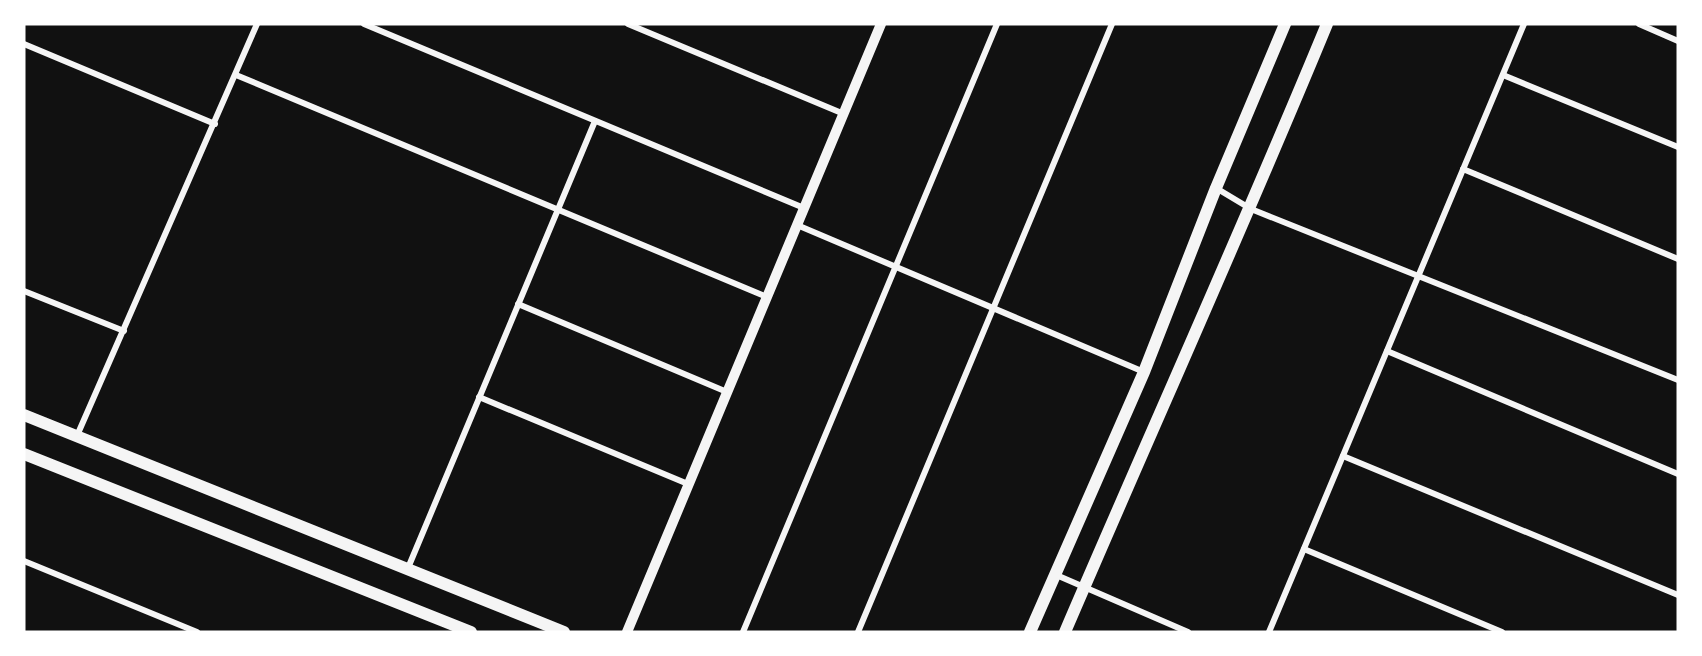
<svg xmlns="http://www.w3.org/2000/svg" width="1702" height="656" font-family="'Fira Sans Condensed',sans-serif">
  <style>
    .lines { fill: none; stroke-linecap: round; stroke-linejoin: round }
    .minor { stroke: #f5f5f5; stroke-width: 6 }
    .tertiary { stroke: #f5f5f5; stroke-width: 10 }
    .secondary { stroke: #f5f5f5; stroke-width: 12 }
  </style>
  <rect width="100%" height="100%" fill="#111"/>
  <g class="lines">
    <g class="minor">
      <path d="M364 24 804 208"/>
      <path d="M628 24 844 114"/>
      <path d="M1639 24 1678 41"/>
      <path d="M24 44 215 124"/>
      <path d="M236 75 767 297"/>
      <path d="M1503 75 1678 147"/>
      <path d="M1463 169 1678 259"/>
      <path d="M1216 188 1251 209 1678 380"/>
      <path d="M797 225 1144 372"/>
      <path d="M24 291 124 331"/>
      <path d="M518 304 727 392"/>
      <path d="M1387 351 1678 474"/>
      <path d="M479 397 688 484"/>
      <path d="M76 438 257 24"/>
      <path d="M1343 456 1678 595"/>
      <path d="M1304 549 1502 632"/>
      <path d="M24 561 197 632"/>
      <path d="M408 568 595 121"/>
      <path d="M1054 574 1188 632"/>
      <path d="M743 632 997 24"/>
      <path d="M858 632 1112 24"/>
      <path d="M1269 632 1524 24"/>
    </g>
    <path class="tertiary" d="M627 632 881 24"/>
    <g class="secondary">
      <path d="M24 415 564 632"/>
      <path d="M24 454 471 632"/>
      <path d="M1030 632 1144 372 1216 188 1285 24"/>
      <path d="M1065 632C1152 429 1243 228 1327 24"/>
    </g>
  </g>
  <rect width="1702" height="656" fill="none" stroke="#ffffff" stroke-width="51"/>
</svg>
